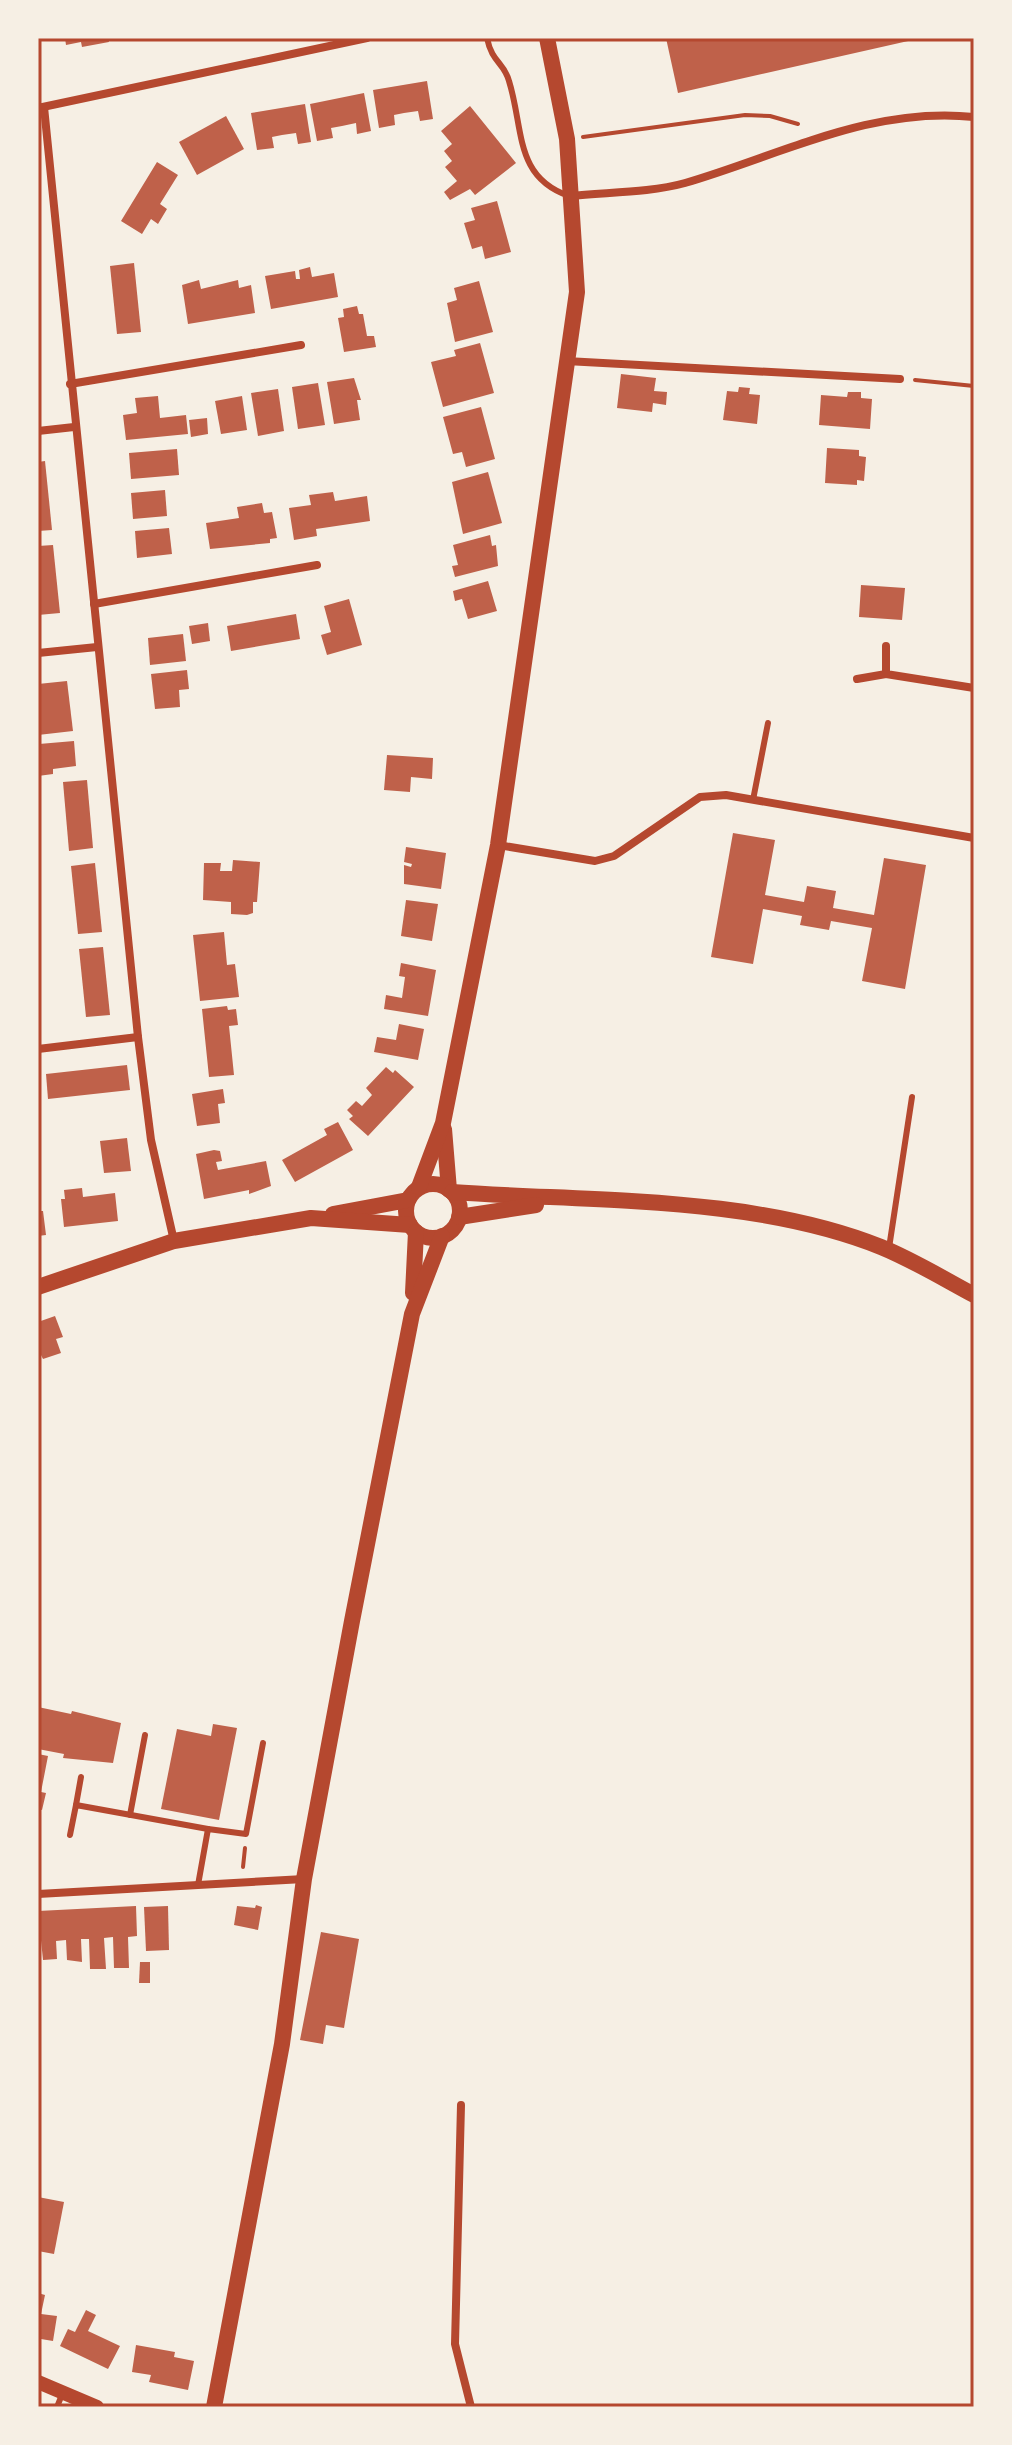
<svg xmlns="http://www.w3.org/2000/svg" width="1012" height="2445" font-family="Georgia,serif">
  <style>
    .building { fill: #bf614a }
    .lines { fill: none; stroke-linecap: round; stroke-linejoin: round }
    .path { stroke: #b5482f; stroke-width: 4 }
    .service { stroke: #b5482f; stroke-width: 6 }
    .minor { stroke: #b5482f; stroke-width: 8 }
    .tertiary { stroke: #b5482f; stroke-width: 14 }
    .secondary { stroke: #b5482f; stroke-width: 16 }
    .neatline { fill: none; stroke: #b5482f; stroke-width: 3 }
  </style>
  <rect width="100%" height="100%" fill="#f6efe4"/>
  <g class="building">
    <path d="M65 38H108L109 42 82 47 81 42 66 45Z"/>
    <path d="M666 38H917V39L678 93Z"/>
    <path d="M427 81 433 119 420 121 418 111 404 113 394 115 395 125 379 128 373 90Z"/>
    <path d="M364 93 371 131 357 134 356 123 342 126 331 128 333 138 317 141 310 104Z"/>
    <path d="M305 104 311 142 298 144 296 133 282 135 272 137 274 148 257 150 251 113Z"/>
    <path d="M470 106 516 163 475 195 470 189 450 200 444 192 457 181 445 167 452 161 444 151 452 144 441 131Z"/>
    <path d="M226 116 244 149 197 175 179 142Z"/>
    <path d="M157 162 178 175 160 204 167 209 158 224 151 219 142 234 121 221Z"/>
    <path d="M497 201 511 252 485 259 482 246 472 249 464 223 475 220 471 208Z"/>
    <path d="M134 263 141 332 117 334 110 266Z"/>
    <path d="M310 267 312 277 334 273 338 297 271 309 265 276 295 271 296 279H300L299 270Z"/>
    <path d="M199 280 201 289 238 280 239 288 251 285 255 313 188 324 182 285Z"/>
    <path d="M479 281 493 332 455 342 447 303 457 300 454 288Z"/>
    <path d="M357 306 359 314H363L367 336H374L376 347 344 352 338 318 344 317 343 309Z"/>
    <path d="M480 343 494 393 443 407 431 362 456 356 454 350Z"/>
    <path d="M621 374 656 378 654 391 667 392 666 405 653 403 652 412 617 408Z"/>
    <path d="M354 378 361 400H357L360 420 334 424 327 382Z"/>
    <path d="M318 383 325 425 298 429 292 387Z"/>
    <path d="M739 387 750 388 749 394 760 395 757 424 723 420 727 391 738 392Z"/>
    <path d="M278 389 284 431 258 436 251 393Z"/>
    <path d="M848 392H861V398L872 399 870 429 819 425 821 395 847 397Z"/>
    <path d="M158 396 160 418 186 415 188 434 126 440 123 415 137 413 135 398Z"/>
    <path d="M242 396 247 430 221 434 215 401Z"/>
    <path d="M481 407 495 459 466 467 462 452 453 454 443 417Z"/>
    <path d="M207 418 208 434 191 437 189 420Z"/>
    <path d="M827 448 859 450V456L866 457 864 481 857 480V485L825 483Z"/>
    <path d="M177 449 179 475 131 479 129 453Z"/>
    <path d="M45 461 52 530 38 531V462Z"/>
    <path d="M488 472 502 523 463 534 452 482Z"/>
    <path d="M165 490 167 516 133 519 131 493Z"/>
    <path d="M333 492 335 501 367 496 370 521 316 529 317 536 294 540 289 508 311 505 309 495Z"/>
    <path d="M262 503 264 513 272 512 277 538 270 539V543L210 549 206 523 239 518 237 507Z"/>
    <path d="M169 528 172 554 137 558 135 531Z"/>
    <path d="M490 535 492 546 496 545 498 566 455 577 452 566 458 565 453 545Z"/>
    <path d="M53 545 60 613 38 615V546Z"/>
    <path d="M488 581 497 611 468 619 462 599 455 601 453 591Z"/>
    <path d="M861 585 905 588 902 620 859 617Z"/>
    <path d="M349 599 362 645 327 655 321 635 331 632 324 606Z"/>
    <path d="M296 614 300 639 231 651 227 626Z"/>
    <path d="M208 623 210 641 192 644 189 626Z"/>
    <path d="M183 634 186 661 150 665 148 638Z"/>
    <path d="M187 670 189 689 179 690 180 707 155 709 151 674Z"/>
    <path d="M67 681 73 731 38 735V684Z"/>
    <path d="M74 741 76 766 53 769V774L38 776 39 744Z"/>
    <path d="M387 755 433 758 432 779 411 777 410 792 384 790Z"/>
    <path d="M87 780 93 848 69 851 63 782Z"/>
    <path d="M733 833 775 840 765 895 804 902 807 886 836 891 833 908 874 915 884 858 926 865 905 989 862 981 872 928 831 921 829 930 800 925 802 916 763 909 753 964 711 957Z"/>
    <path d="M406 847 446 853 441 889 404 884V865L411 867 412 864 404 862Z"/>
    <path d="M233 860 260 862 257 902H253V913L247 915 231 914V902L203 900 204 863H221L220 871H232Z"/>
    <path d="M95 863 102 932 78 934 71 866Z"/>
    <path d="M406 900 438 904 432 941 401 936Z"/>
    <path d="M224 932 227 965 235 964 239 997 200 1001 193 935Z"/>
    <path d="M103 947 110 1015 86 1017 79 949Z"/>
    <path d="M401 963 436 970 428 1016 384 1009 386 995 402 998 405 977 399 976Z"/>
    <path d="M227 1006 228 1010 236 1009 238 1025 229 1026 234 1075 209 1077 202 1009Z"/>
    <path d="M399 1024 424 1029 418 1060 374 1052 377 1037 396 1040Z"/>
    <path d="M127 1065 130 1090 48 1099 46 1074Z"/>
    <path d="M386 1067 393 1073 395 1070 414 1087 368 1136 349 1119 353 1116 347 1110 356 1101 362 1106 372 1095 366 1088Z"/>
    <path d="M223 1089 225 1103 218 1104 220 1123 197 1126 192 1094Z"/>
    <path d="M338 1122 353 1150 295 1182 282 1160 327 1135 324 1129Z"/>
    <path d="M127 1138 131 1171 104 1173 100 1141Z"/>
    <path d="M214 1150 220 1151 222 1161 216 1162 218 1170 266 1161 271 1186 249 1194V1190L204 1199 196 1154Z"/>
    <path d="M82 1188 83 1197 115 1193 118 1221 64 1227 61 1199H65L64 1190Z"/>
    <path d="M38 1211H43L46 1235 38 1236Z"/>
    <path d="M55 1316 63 1337 56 1339 61 1353 43 1359 38 1349V1322Z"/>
    <path d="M38 1707 71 1714 72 1711 121 1723 113 1763 63 1758 64 1754 38 1749Z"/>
    <path d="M213 1724 237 1728 219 1820 161 1809 177 1729 211 1736Z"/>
    <path d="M38 1754 48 1756 41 1792 46 1793 42 1810 38 1809Z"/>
    <path d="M256 1905 262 1907 258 1930 234 1925 237 1906 255 1908Z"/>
    <path d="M136 1906 137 1936 128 1937 129 1968H114L113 1937 104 1938 106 1969H90L89 1939H81L82 1962 67 1960 66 1940 56 1941 57 1959 43 1960 38 1911Z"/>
    <path d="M168 1906 169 1950 146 1951 144 1907Z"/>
    <path d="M321 1932 359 1939 344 2028 326 2025 323 2044 300 2040Z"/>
    <path d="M140 1962H150V1983H139Z"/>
    <path d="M38 2197 64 2202 54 2254 38 2251Z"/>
    <path d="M38 2293 45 2295 41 2314 57 2316 53 2341 41 2339 39 2348Z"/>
    <path d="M86 2310 96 2315 88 2331 120 2346 108 2369 60 2346 68 2329 75 2332Z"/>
    <path d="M136 2345 175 2352 174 2357 194 2361 188 2390 149 2382 151 2375 132 2372Z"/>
  </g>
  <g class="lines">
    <g class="path">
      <path d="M583 137 745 115 770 116 798 124"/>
      <path d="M915 380 974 386"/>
      <path d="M243 1867 245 1848"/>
    </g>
    <g class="service">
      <path d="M487 38C492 63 504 62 509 81 524 129 514 177 569 196"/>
      <path d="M753 800 768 723"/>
      <path d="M889 1248 912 1097"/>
      <path d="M76 1805 81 1777"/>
      <path d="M130 1815 145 1735"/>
      <path d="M70 1835 76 1805 208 1829"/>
      <path d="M198 1885 208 1829 246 1834 263 1743"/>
      <path d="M57 2407 63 2392"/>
    </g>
    <g class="minor">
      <path d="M44 107 138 1037 151 1140 174 1241"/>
      <path d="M38 108 367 38"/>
      <path d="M570 196C607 192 649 193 685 183 781 155 871 106 974 117"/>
      <path d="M566 361 900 379"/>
      <path d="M70 384 301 345"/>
      <path d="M38 431 74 427"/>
      <path d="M94 604 317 565"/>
      <path d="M886 646V674L974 688"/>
      <path d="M38 653 97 647"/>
      <path d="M857 679 886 674"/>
      <path d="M498 845 595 861 614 856 700 797 726 795 974 838"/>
      <path d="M38 1049 138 1037"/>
      <path d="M38 1894 304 1879"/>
      <path d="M461 2105 455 2344 471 2407"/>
    </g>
    <path class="tertiary" d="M38 2382 97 2407"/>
    <g class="secondary">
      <path d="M444 1129 449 1190"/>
      <circle cx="433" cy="1211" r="27"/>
      <path d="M419 1187 443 1123 498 845 577 292 567 139 547 38"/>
      <path d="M452 1192C591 1202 751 1195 881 1247 913 1260 944 1279 974 1295"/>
      <path d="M333 1214 408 1200"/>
      <path d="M459 1217 536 1205"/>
      <path d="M38 1287 174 1241 311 1218 410 1225"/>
      <path d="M413 1293 416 1232"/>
      <path d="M214 2407 282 2044 304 1879 352 1621 412 1314 442 1236"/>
    </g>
  </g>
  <rect width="1012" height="2445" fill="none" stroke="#f6efe4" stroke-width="80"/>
  <rect x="40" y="40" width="932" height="2365" class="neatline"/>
</svg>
